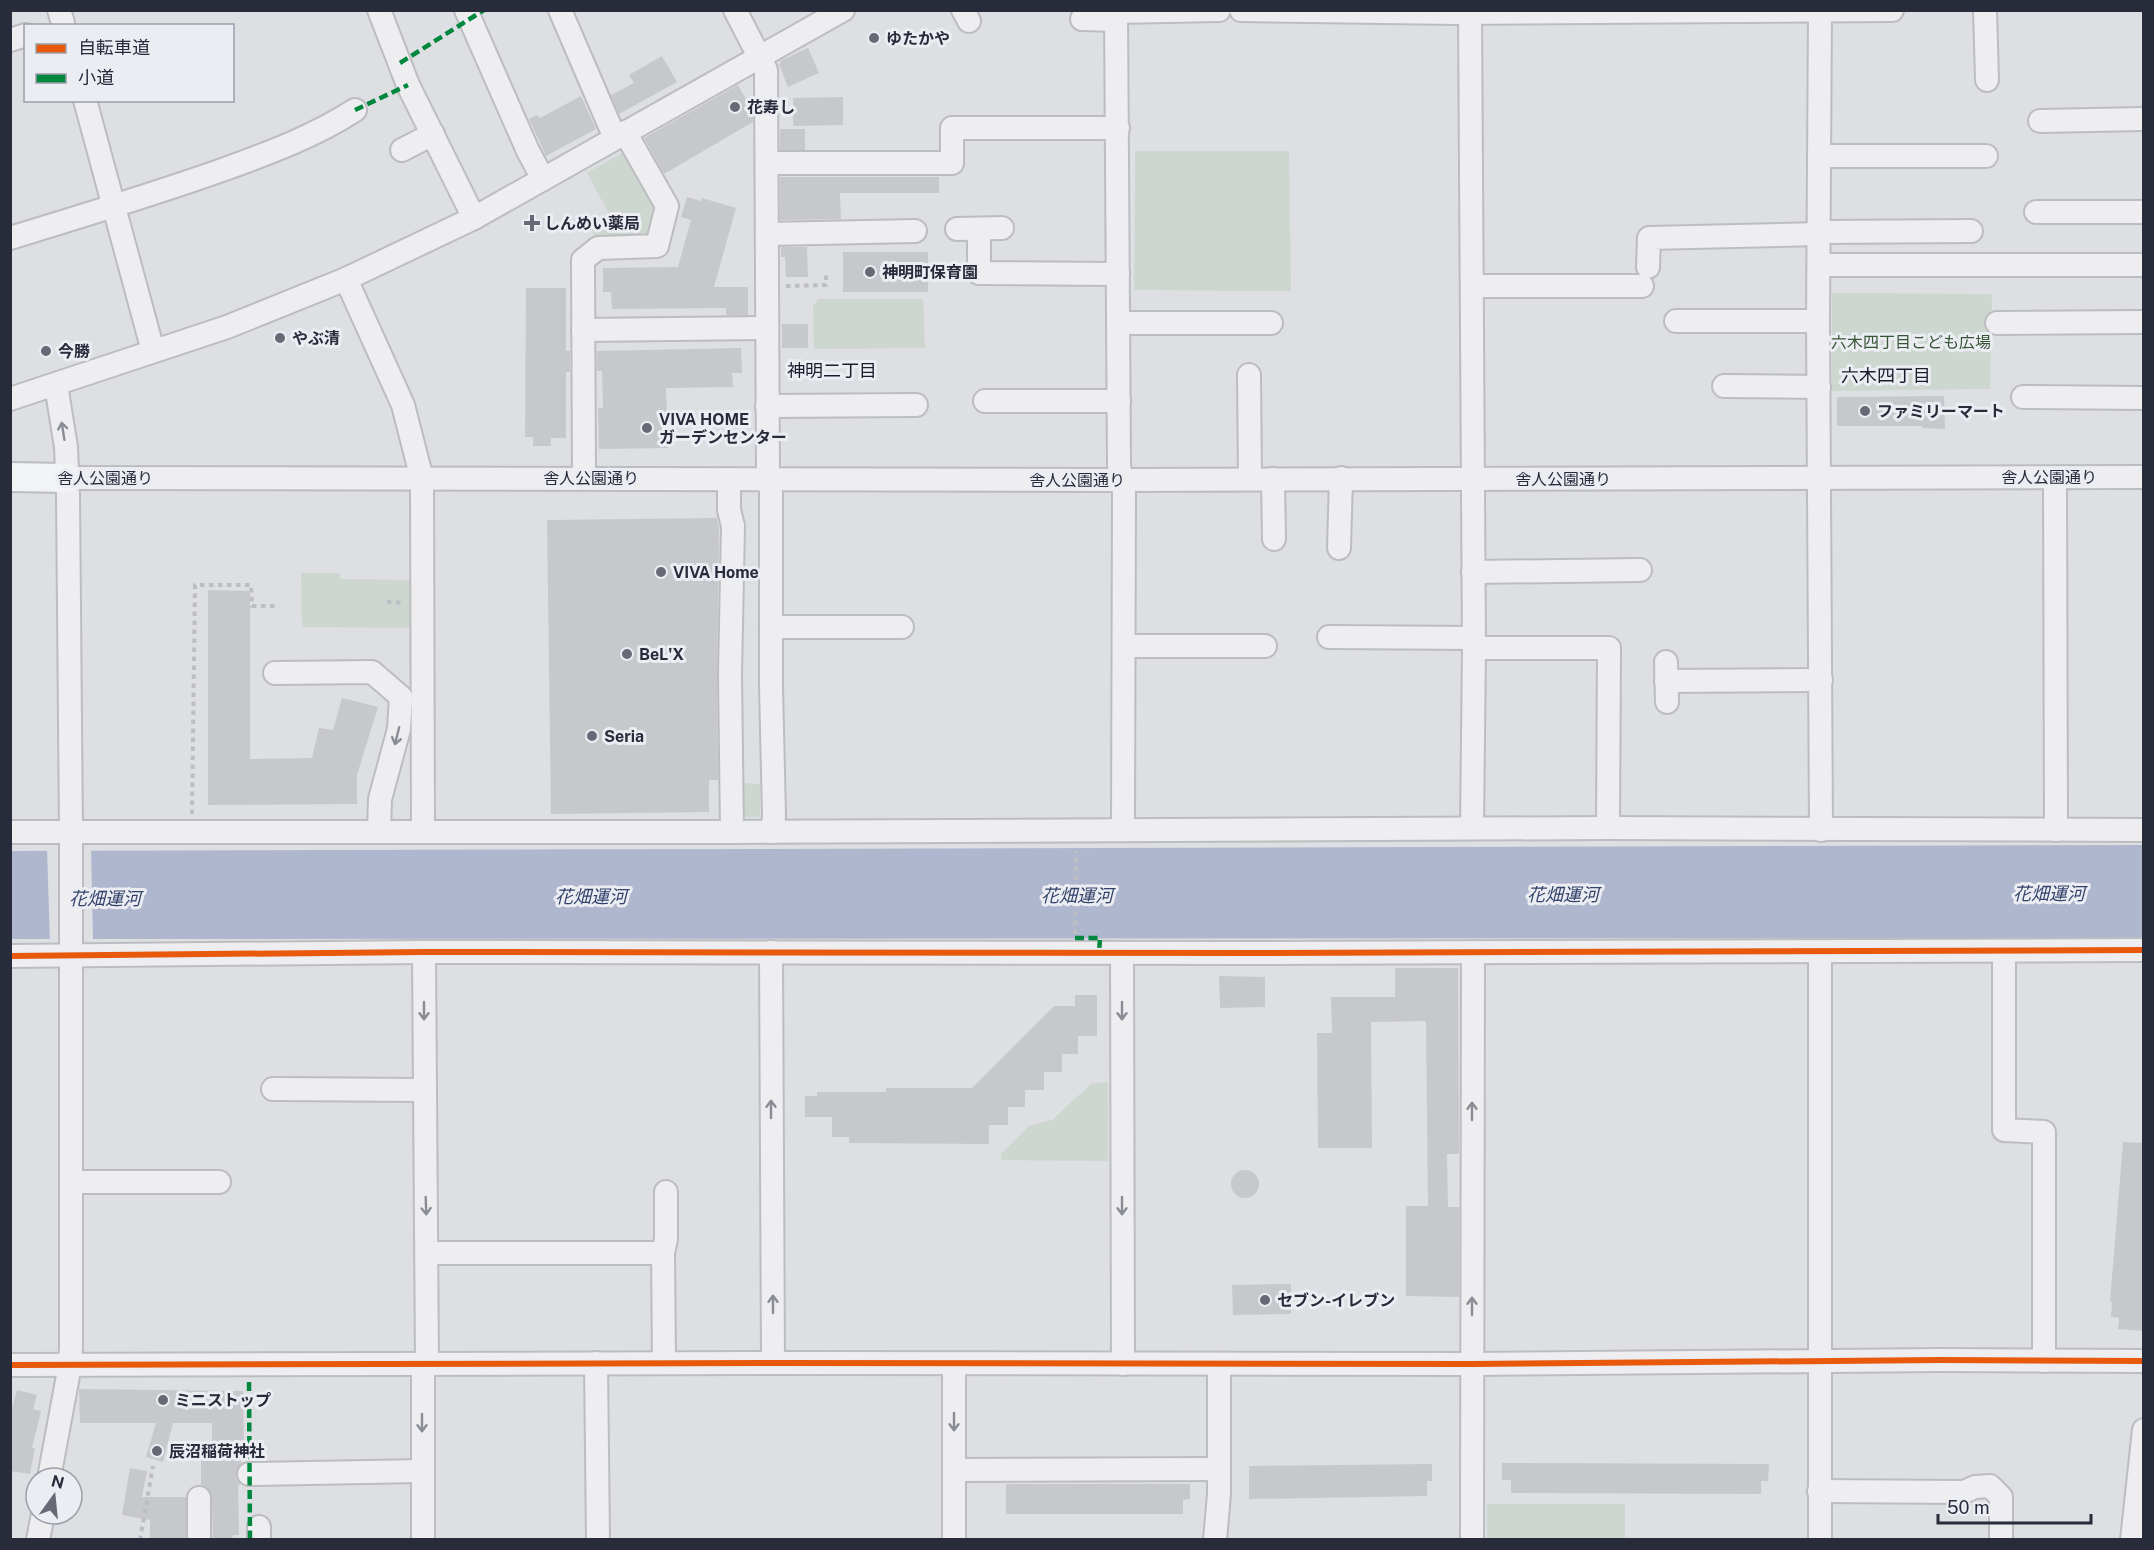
<svg xmlns="http://www.w3.org/2000/svg" width="2154" height="1550" font-family="'Public Sans','Noto Sans JP',sans-serif">
  <style>
    .green { fill: #cdd6cf }
    .water { fill: #aeb7cd }
    .pier { fill: #dedfe3 }
    .building { fill: #c7c8cb }
    .lines { fill: none; stroke-linecap: round; stroke-linejoin: round }
    .minor-casing { stroke: #bcbdc1; stroke-width: 26 }
    .major-casing { stroke: #bbbcc1; stroke-width: 32 }
    .path { stroke: #bdbec3; stroke-width: 4; stroke-dasharray: 4.5 4.5; stroke-linecap: butt }
    .minor { stroke: #eeeef0; stroke-width: 22 }
    .major { stroke: #f2f3f4; stroke-width: 28 }
    .quiet { stroke: #00873e; stroke-width: 4.5; stroke-dasharray: 9 4.5; stroke-linecap: butt }
    .cycleway-casing { stroke: #ebedf3; stroke-width: 10 }
    .cycleway { stroke: #e8590c; stroke-width: 6 }
    .oneway { stroke: #8a8c95 }
    .poi-dot { fill: #676a75; stroke: #ebedf3; stroke-width: 2 }
    .labels { text-anchor: middle; dominant-baseline: central; stroke-width: 6; stroke-linejoin: round; paint-order: stroke }
    .poi-label { font-size: 16px; font-weight: bold; fill: #272b3a; stroke: #ebedf3; text-anchor: start }
    .park-label { font-size: 16px; fill: #365535; stroke: #ebedf3 }
    .street-label { font-size: 16px; fill: #272b3a; stroke: #ebedf3 }
    .neighbourhood-label { font-size: 18px; fill: #191c2b; stroke: #ebedf3 }
    .water-label { font-size: 18px; font-style: italic; fill: #34436b; stroke: #ebedf3 }
  </style>
  <rect width="100%" height="100%" fill="#dedfe3"/>
  <g class="green">
    <path d="M630 148 662 204 652 239 597 240 589 225 608 212 587 173Z"/>
    <path d="M1135 151H1289L1291 291 1134 290Z"/>
    <path d="M1832 293 1992 294 1990 389 1832 391Z"/>
    <path d="M818 299H923L925 348 814 349 813 304H815Z"/>
    <path d="M301 573H339L340 579 416 580 417 628 302 627Z"/>
    <path d="M743 783 760 784V817H743Z"/>
    <path d="M1108 1082V1161L1001 1160V1154L1029 1126 1052 1120 1092 1083Z"/>
    <rect x="1487" y="1504" width="138" height="35"/>
  </g>
  <path class="water" d="M2143 845 2144 938 11 939 10 851Z"/>
  <path class="pier" d="M47 848H91L93 942H50Z"/>
  <g class="building">
    <path d="M808 48 819 73 788 87 779 64 781 63 780 61Z"/>
    <path d="M662 56 677 82 619 114 611 95 634 83 629 75Z"/>
    <path d="M738 85 753 112V122L664 174 644 138Z"/>
    <path d="M581 96 596 129 546 156 529 119 537 115 540 118Z"/>
    <path d="M843 97V125L793 126V98Z"/>
    <rect x="780" y="129" width="25" height="21"/>
    <path d="M780 177H939V193H840L841 219 780 220Z"/>
    <path d="M687 197 701 201 702 198 736 208 714 287H748V315H726V308L612 309 611 292H603V268L678 267 691 220 681 217Z"/>
    <path d="M781 247H807L808 277H786L785 257H781Z"/>
    <rect x="843" y="252" width="85" height="40"/>
    <path d="M526 288H566V351H570V372H566V438H551V446H533V437H525Z"/>
    <rect x="782" y="324" width="26" height="24"/>
    <path d="M741 348 742 373H732L733 387 666 388 668 448 599 449 598 408H603L602 371H597V351Z"/>
    <path d="M1944 396 1945 429 1922 428V426H1837V397Z"/>
    <path d="M717 518 719 528 717 674 718 780H709V812L551 814 547 520Z"/>
    <path d="M208 590 250 591V759L312 758 319 728 333 730 342 698 378 707 357 775V804L208 805Z"/>
    <path d="M1395 968H1458L1459 1154H1447L1448 1207H1459V1297L1406 1296V1206H1428L1426 1021 1371 1022 1372 1148H1318L1317 1033H1332L1331 997H1395Z"/>
    <path d="M1219 976 1265 977V1007L1220 1008Z"/>
    <path d="M1075 995H1097V1036H1078V1054H1062V1072H1044V1090H1025V1107H1008V1125H989V1144L849 1143V1137H832V1117H805V1096H817V1092H886V1088H972L1054 1006H1075Z"/>
    <path d="M2123 1142 2144 1143V1331L2118 1329 2119 1318 2111 1317 2112 1302H2110Z"/>
    <circle cx="1245" cy="1184" r="14"/>
    <path d="M1291 1284V1314L1233 1315 1232 1285Z"/>
    <path d="M79 1389 243 1391 244 1448H240L241 1464 236 1474 237 1480 241 1485H238L239 1535H233L232 1539H213L212 1497 210 1491 201 1485V1458H212V1423H173L163 1462 146 1457 156 1423H80Z"/>
    <path d="M17 1390 37 1395 33 1409 41 1411 32 1448H35L30 1474 10 1471V1414Z"/>
    <path d="M1502 1463 1769 1464 1768 1481H1761V1494L1511 1493V1480H1502Z"/>
    <path d="M1432 1464V1481H1427V1496L1249 1499V1466Z"/>
    <path d="M130 1468 147 1471 142 1497H186V1539H150V1520L122 1515Z"/>
    <path d="M1006 1484H1190V1499L1183 1500V1514H1006Z"/>
  </g>
  <g class="lines">
    <g class="minor-casing">
      <g id="minor">
        <path d="M59 10 63 23"/>
        <path d="M379 10 408 85 474 218"/>
        <path d="M466 10 528 151 543 179"/>
        <path d="M560 10 615 138"/>
        <path d="M735 10 766 70 768 479 771 491V686L774 816 772 832"/>
        <path d="M963 10 969 21"/>
        <path d="M1116 10 1119 465 1124 492 1123 830"/>
        <path d="M1241 10 1457 13 1892 10"/>
        <path d="M1470 10 1474 648 1472 828"/>
        <path d="M1820 10 1818 321 1821 830"/>
        <path d="M1985 10 1987 80"/>
        <path d="M1116 12 1219 10"/>
        <path d="M1082 19 1116 20"/>
        <path d="M10 40 26 35"/>
        <path d="M85 100 153 351"/>
        <path d="M2040 121 2144 119"/>
        <path d="M402 150 433 134"/>
        <path d="M1819 156H1986"/>
        <path d="M767 163H952V128H1118"/>
        <path d="M2036 212H2144"/>
        <path d="M957 229 1002 228"/>
        <path d="M979 229V273L1118 274"/>
        <path d="M1820 232 1971 231"/>
        <path d="M767 234 915 231"/>
        <path d="M10 238C82 216 155 194 225 169 269 153 315 136 355 110"/>
        <path d="M1820 265H2144"/>
        <path d="M1648 267 1649 238 1820 234"/>
        <path d="M346 279 403 405 422 479 423 831"/>
        <path d="M1472 286H1642"/>
        <path d="M1676 321H1818"/>
        <path d="M1118 323H1271"/>
        <path d="M1997 323 2144 322"/>
        <path d="M583 330 767 328"/>
        <path d="M1249 375 1250 479"/>
        <path d="M1724 386 1819 387"/>
        <path d="M2023 397 2144 398"/>
        <path d="M10 399 227 327 346 279 474 218 843 10"/>
        <path d="M985 401H1119"/>
        <path d="M767 406 916 405"/>
        <path d="M67 478 1121 480 2144 477"/>
        <path d="M584 478 583 260 598 248 657 246 667 206 625 132"/>
        <path d="M2055 478 2056 830"/>
        <path d="M729 479V510L733 526 730 674 732 832"/>
        <path d="M1273 479 1274 539"/>
        <path d="M1339 548 1341 478"/>
        <path d="M1473 572 1640 570"/>
        <path d="M772 627H902"/>
        <path d="M1329 637 1474 638"/>
        <path d="M1124 646H1265"/>
        <path d="M1474 648H1609L1608 828"/>
        <path d="M1666 662 1667 702"/>
        <path d="M275 673 372 672 401 697 399 729 380 799 379 831"/>
        <path d="M1666 681 1821 680"/>
        <path d="M10 832H732L1608 828 2144 830"/>
        <path d="M2004 951V1130L2044 1132V1361"/>
        <path d="M424 952 427 1365"/>
        <path d="M771 952 773 1363"/>
        <path d="M1820 952V1540"/>
        <path d="M1122 953 1123 1364"/>
        <path d="M10 956 424 952 1265 953 2144 950"/>
        <path d="M273 1089 424 1090"/>
        <path d="M71 1182H219"/>
        <path d="M427 1253H663"/>
        <path d="M596 1363 598 1540"/>
        <path d="M664 1363 663 1253 666 1239V1192"/>
        <path d="M954 1364V1540"/>
        <path d="M10 1365 773 1363 1472 1364 1940 1360 2144 1361"/>
        <path d="M954 1470 1219 1469"/>
        <path d="M249 1474 422 1471"/>
        <path d="M49 1478 70 1365 71 1347V833L68 496 66 447 56 385"/>
        <path d="M1819 1491 1964 1492 1975 1487 1990 1486 2001 1497V1540"/>
        <path d="M199 1498V1540"/>
        <path d="M259 1527V1540"/>
        <path d="M38 1540 43 1514"/>
        <path d="M423 1540V1365"/>
        <path d="M1215 1540 1219 1494V1364"/>
        <path d="M1472 1540 1473 952"/>
        <path d="M2132 1540 2144 1430"/>
      </g>
    </g>
    <g class="major-casing">
      <path id="major" d="M10 477 67 478"/>
    </g>
    <g class="path">
      <path d="M786 286 826 285V271"/>
      <path d="M1837 343H1847"/>
      <path d="M387 602 404 603"/>
      <path d="M192 814 195 585H251L252 606H275"/>
      <path d="M1075 934 1076 851"/>
      <path d="M140 1540 153 1466"/>
    </g>
    <use href="#minor" class="minor"/>
    <use href="#major" class="major"/>
    <g class="quiet">
      <path d="M400 63 484 10"/>
      <path d="M355 110 408 85"/>
      <path d="M1075 938H1100L1099 953"/>
      <path d="M249 1382 250 1540"/>
    </g>
    <g class="cycleway-casing">
      <g id="cycleway">
        <path d="M10 956 424 952 1265 953 2144 950"/>
        <path d="M10 1365 773 1363 1472 1364 1940 1360 2144 1361"/>
      </g>
    </g>
    <use href="#cycleway" class="cycleway"/>
  </g>
  <defs><path id="oneway-shaft" d="M-6 0H5M1.5-3L5.5 0L1.5 3" fill="none" stroke-width="1.6" stroke-linecap="round" stroke-linejoin="round" transform="scale(1.5)"/></defs>
  <g class="oneway">
    <use href="#oneway-shaft" transform="translate(63 431) rotate(-99)"/>
    <use href="#oneway-shaft" transform="translate(397 736) rotate(104)"/>
    <use href="#oneway-shaft" transform="translate(424 1011) rotate(90)"/>
    <use href="#oneway-shaft" transform="translate(1122 1011) rotate(90)"/>
    <use href="#oneway-shaft" transform="translate(771 1109) rotate(-90)"/>
    <use href="#oneway-shaft" transform="translate(1472 1111) rotate(-90)"/>
    <use href="#oneway-shaft" transform="translate(426 1206) rotate(88)"/>
    <use href="#oneway-shaft" transform="translate(1122 1206) rotate(90)"/>
    <use href="#oneway-shaft" transform="translate(773 1304) rotate(-90)"/>
    <use href="#oneway-shaft" transform="translate(1472 1306) rotate(-90)"/>
    <use href="#oneway-shaft" transform="translate(954 1422) rotate(90)"/>
    <use href="#oneway-shaft" transform="translate(422 1423) rotate(90)"/>
  </g>
  <g class="poi-dot">
    <circle cx="874" cy="38" r="6"/>
    <circle cx="735" cy="107" r="6"/>
    <path d="M529 214h6v6h6v6h-6v6h-6v-6h-6v-6h6z"/>
    <circle cx="870" cy="272" r="6"/>
    <circle cx="280" cy="338" r="6"/>
    <circle cx="46" cy="351" r="6"/>
    <circle cx="1865" cy="411" r="6"/>
    <circle cx="647" cy="428" r="6"/>
    <circle cx="661" cy="572" r="6"/>
    <circle cx="627" cy="654" r="6"/>
    <circle cx="592" cy="736" r="6"/>
    <circle cx="1265" cy="1300" r="6"/>
    <circle cx="163" cy="1400" r="6"/>
    <circle cx="157" cy="1451" r="6"/>
  </g>
  <g class="labels">
    <g class="poi-label">
      <text x="886" y="38">ゆたかや</text>
      <text x="747" y="107">花寿し</text>
      <text x="544" y="223">しんめい薬局</text>
      <text x="882" y="272">神明町保育園</text>
      <text x="292" y="338">やぶ清</text>
      <text x="58" y="351">今勝</text>
      <text x="1877" y="411">ファミリーマート</text>
      <text x="659" y="419">VIVA HOME<tspan x="659" dy="18">ガーデンセンター</tspan></text>
      <text x="673" y="572">VIVA Home</text>
      <text x="639" y="654">BeL'X</text>
      <text x="604" y="736">Seria</text>
      <text x="1277" y="1300">セブン-イレブン</text>
      <text x="175" y="1400">ミニストップ</text>
      <text x="169" y="1451">辰沼稲荷神社</text>
    </g>
    <g class="park-label">
      <text x="1911" y="342">六木四丁目こども広場</text>
    </g>
    <g class="street-label">
      <text x="2049" y="477">舎人公園通り</text>
      <text x="105" y="478">舎人公園通り</text>
      <text x="591" y="478">舎人公園通り</text>
      <text x="1563" y="479">舎人公園通り</text>
      <text x="1077" y="480">舎人公園通り</text>
    </g>
    <g class="neighbourhood-label">
      <text x="832" y="370">神明二丁目</text>
      <text x="1886" y="375">六木四丁目</text>
    </g>
    <g class="water-label">
      <text x="2049" y="893">花畑運河</text>
      <text x="1563" y="894">花畑運河</text>
      <text x="1077" y="895">花畑運河</text>
      <text x="591" y="896">花畑運河</text>
      <text x="105" y="898">花畑運河</text>
    </g>
  </g>
  <rect width="2154" height="1550" fill="none" stroke="#272b3a" stroke-width="24"/>
  <rect x="24" y="24" width="210" height="78" fill="#ebedf3" stroke="#9d9fa9" stroke-width="1.5"/>
  <rect x="36" y="44" width="30" height="9" fill="#e8590c" stroke="#9d9fa9" stroke-width="1.5"/>
  <text x="78" y="54" font-size="18" fill="#272b3a">自転車道</text>
  <rect x="36" y="74" width="30" height="9" fill="#00873e" stroke="#9d9fa9" stroke-width="1.5"/>
  <text x="78" y="84" font-size="18" fill="#272b3a">小道</text>
  <g transform="translate(54 1496) rotate(15)"><circle r="28" fill="#ebedf3" stroke="#9d9fa9" stroke-width="1.5"/>
  <path d="M0-4.5L10 22L0 15L-10 22Z" fill="#676a75"/>
  <text y="-9" font-size="16" font-weight="bold" text-anchor="middle" fill="#272b3a">N</text>
  </g>
  <path d="M1938 1514v9h153v-9" fill="none" stroke="#272b3a" stroke-width="3"/>
  <text x="1947" y="1514" font-size="18" fill="#272b3a" stroke="#ebedf3" stroke-width="4.5" paint-order="stroke">50 m</text>
</svg>
